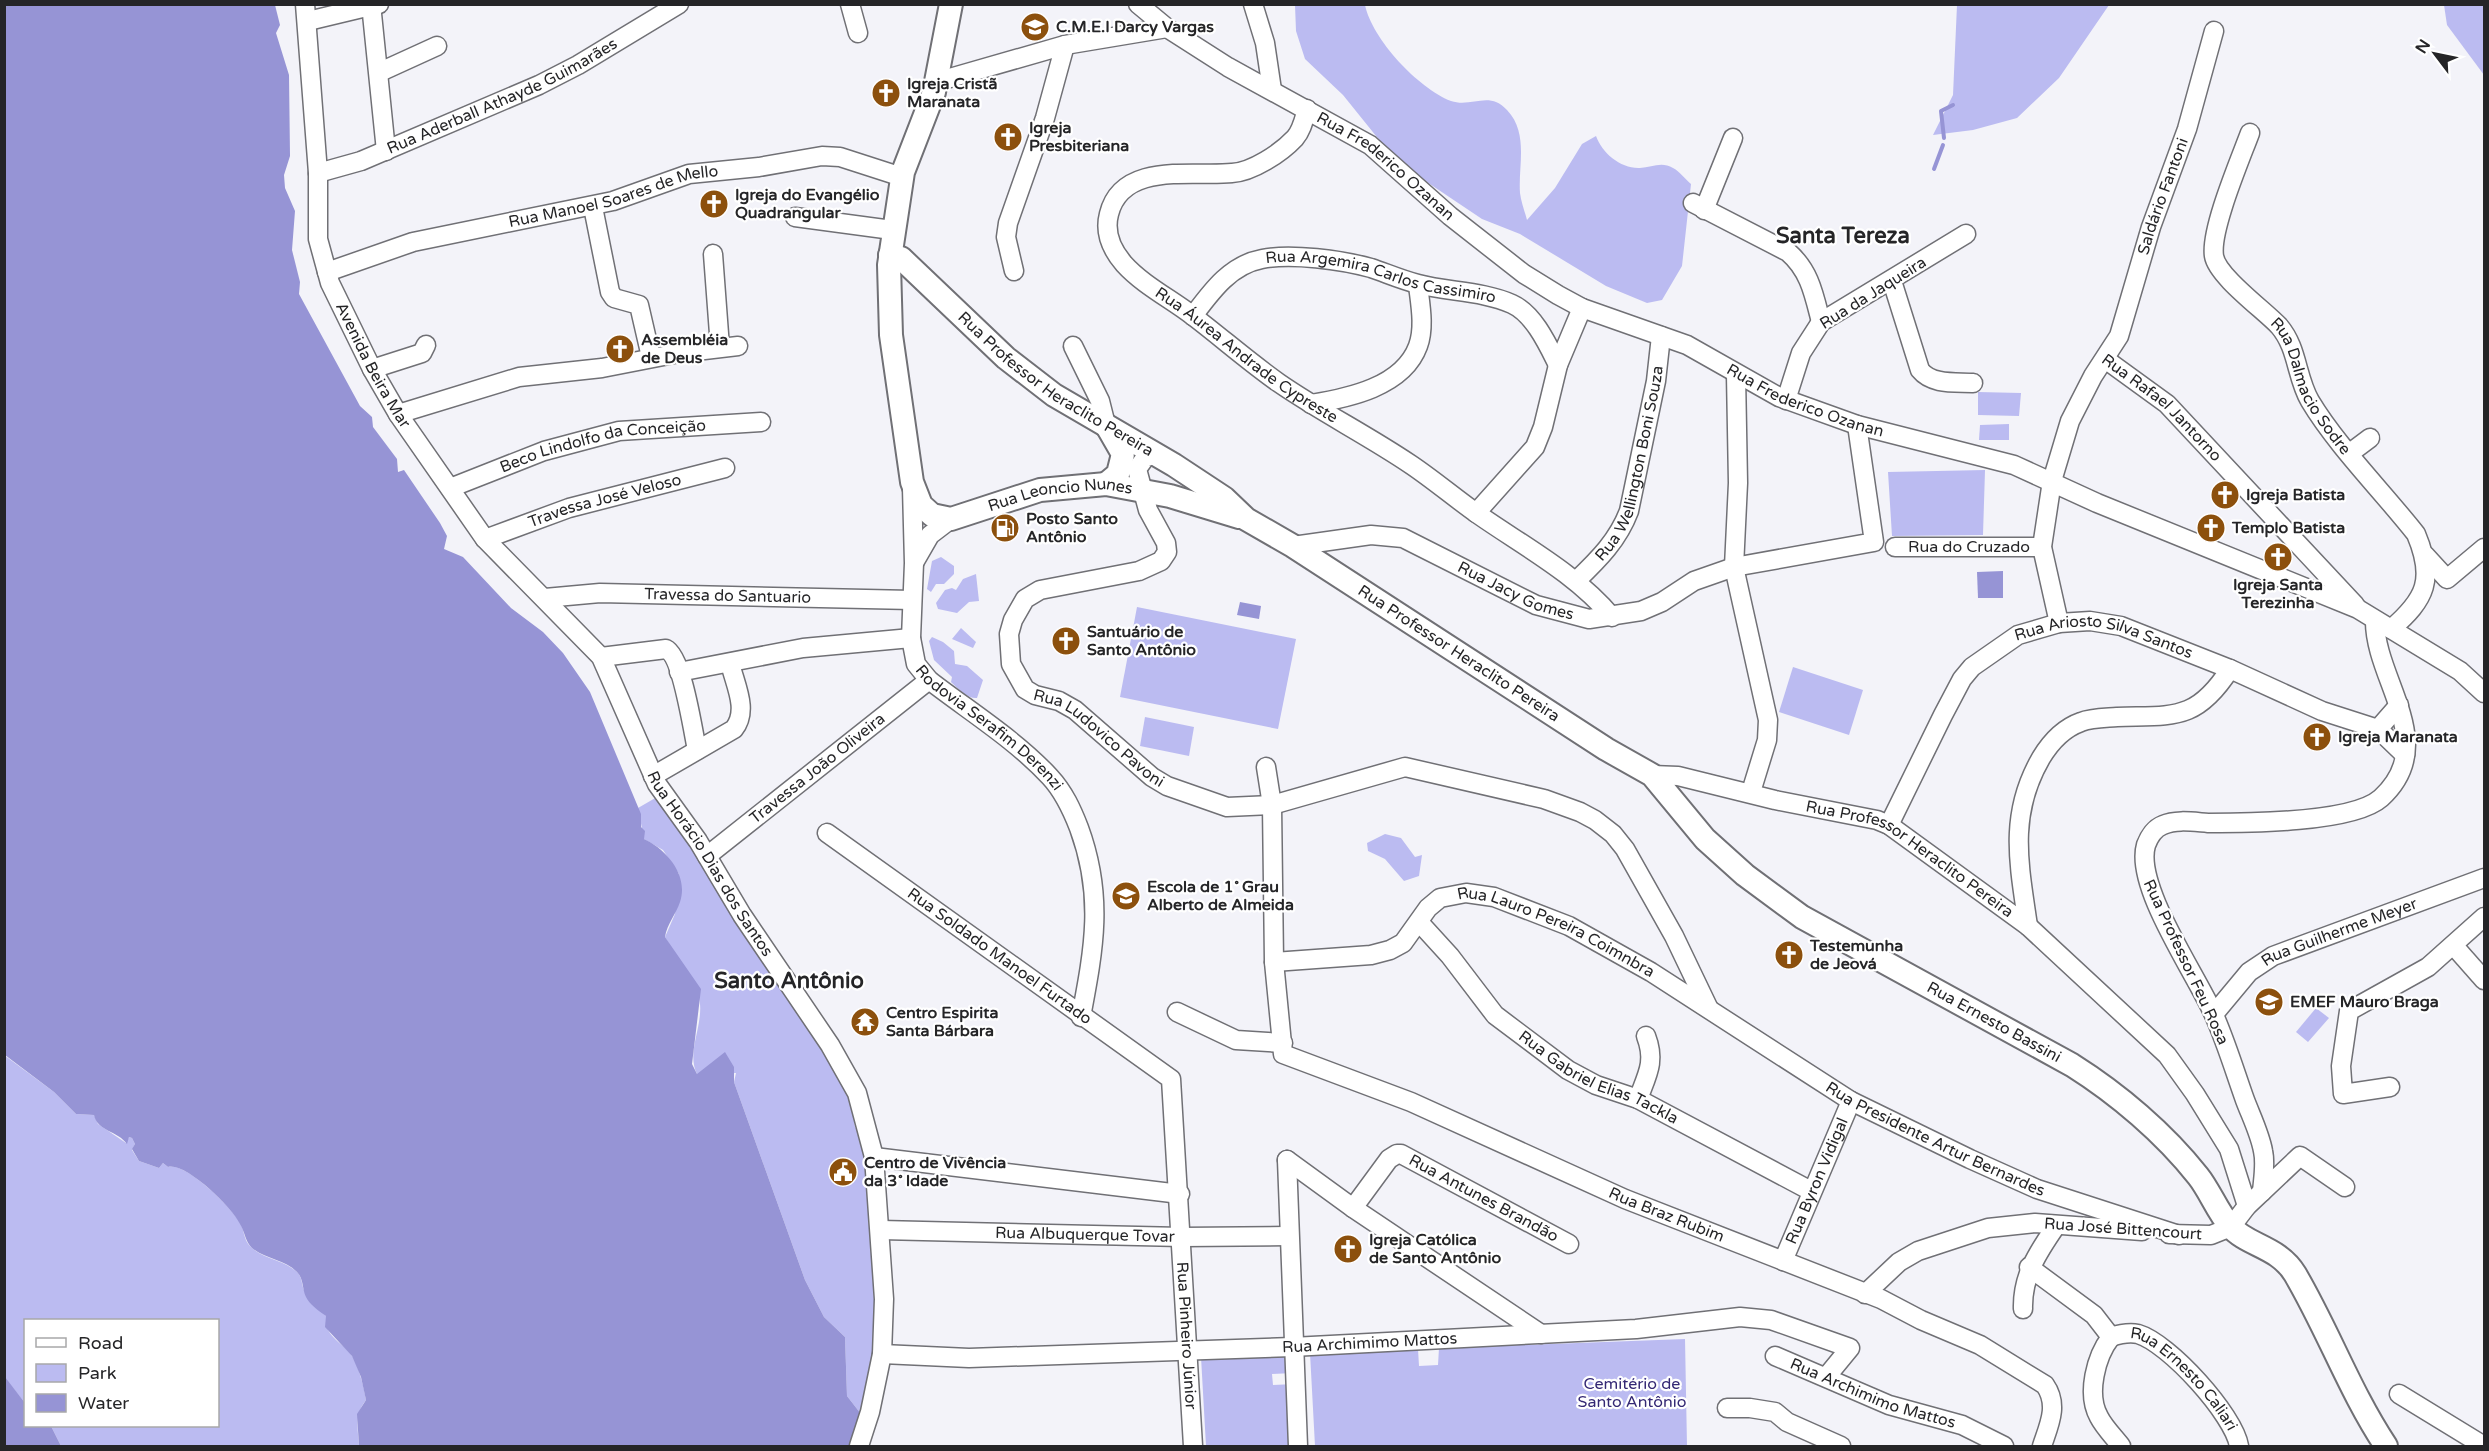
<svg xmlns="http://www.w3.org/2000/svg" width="2489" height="1451" font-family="'Varela Round',sans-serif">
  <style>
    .green { fill: #bbbbf1 }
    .water { fill: #9694d5 }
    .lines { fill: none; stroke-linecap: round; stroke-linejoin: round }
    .stream { stroke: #9694d5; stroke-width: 4 }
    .minor-casing { stroke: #707075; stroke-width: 21 }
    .major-casing { stroke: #707075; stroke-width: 26 }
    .minor { stroke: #fff; stroke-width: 18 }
    .major { stroke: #fff; stroke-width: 22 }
    .labels { text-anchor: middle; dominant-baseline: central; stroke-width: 4.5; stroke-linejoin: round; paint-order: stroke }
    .poi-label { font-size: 16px; font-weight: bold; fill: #252527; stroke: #fff; text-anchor: start }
    .street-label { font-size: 16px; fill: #252527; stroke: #fff }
    .park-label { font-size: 16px; fill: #342874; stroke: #fff }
    .district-label { font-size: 22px; font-weight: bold; fill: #252527; stroke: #fff }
  </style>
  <rect width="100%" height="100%" fill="#f3f3f9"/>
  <g class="green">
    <path d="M1295 5H1365C1372 39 1418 88 1451 101 1472 108 1489 90 1507 110 1529 133 1518 166 1520 193 1521 202 1525 212 1527 220L1555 188 1582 144 1596 136C1602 153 1621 169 1640 168 1652 167 1662 161 1673 168 1679 171 1685 179 1691 184L1682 266 1662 300 1647 303 1606 286 1520 234 1482 219 1397 162 1343 95 1305 59 1296 31Z"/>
    <path d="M1957 5V4L2109 5 2059 78 2017 118 1973 130 1933 135 1953 95Z"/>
    <path d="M2444 5H2484V75L2447 25Z"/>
    <path d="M1978 392 2021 393 2019 416 1978 415Z"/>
    <path d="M2009 424V440H1979L1980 425Z"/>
    <path d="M1985 470 1983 535 1892 536 1888 472Z"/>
    <path d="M941 557 954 566V574L944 584H936L931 592 927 589 932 561Z"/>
    <path d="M976 574 979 601 969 602 957 613 938 609 936 603 945 590 952 588 956 590 963 579Z"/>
    <path d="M1137 607 1296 639 1278 729 1120 697Z"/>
    <path d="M961 628 976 642 973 648 952 639Z"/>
    <path d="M932 637 943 642 954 651 955 664 967 666 983 680 977 698C968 699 958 689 951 682L952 677 934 660 929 641Z"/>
    <path d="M1793 667 1863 690 1849 735 1779 712Z"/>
    <path d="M1145 717 1194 727 1189 756 1140 746Z"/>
    <path d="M657 797 703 856 845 1089 850 1098 855 1127 870 1149 878 1351 861 1414 847 1396 845 1337 824 1317 805 1280 734 1082 736 1073 697 1074C685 1050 707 1021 698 994 692 975 675 955 665 937L675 914 679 874 663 850 644 839 638 808Z"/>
    <path d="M1385 834 1401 838 1415 857 1422 855 1419 876 1404 881 1385 859 1368 851 1367 843Z"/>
    <path d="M2316 1008 2329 1018 2308 1042 2296 1032Z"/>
    <path d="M4 1055 54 1092 76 1114 94 1115 98 1124 126 1143 129 1137 132 1138 135 1144 132 1150 139 1161 159 1168 163 1163 168 1167C186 1162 232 1208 241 1224 244 1231 244 1239 249 1245 261 1259 283 1259 297 1272 303 1278 301 1285 305 1292 310 1303 320 1308 326 1316 329 1320 327 1325 328 1330 332 1338 344 1346 350 1353 358 1363 364 1387 366 1400 354 1415 358 1429 359 1446H61L51 1426H218V1320H26L25 1403 4 1377Z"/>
    <path d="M1685 1339 1687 1446H1315L1310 1353 1418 1349 1419 1366 1438 1365 1439 1348Z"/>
    <path d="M1293 1355 1294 1373 1272 1374 1273 1385 1295 1384 1296 1446H1206L1201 1357Z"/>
  </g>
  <g class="water">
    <path d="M4 5H275L280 25 276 33 289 75 290 156 284 175 285 188 295 211 292 250 300 282 299 294 360 406 372 417 373 427 397 459 398 472 404 470 440 523 447 536 444 549 463 557 511 608 543 632 563 653 590 692 641 814V827L645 831 644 839C666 849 689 875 680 902 676 914 667 924 665 937L701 989 692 1064 697 1074 725 1052 734 1067V1082L805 1280 824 1317 845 1337 847 1396 861 1414 853 1446H359L357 1414 366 1400 361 1377 352 1356 325 1327 326 1316C319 1311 309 1304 306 1297 302 1289 304 1279 297 1272 284 1259 265 1259 252 1248 245 1241 245 1232 240 1224 231 1206 185 1162 168 1167L163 1163 159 1168 139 1161 132 1149 135 1144 132 1138 129 1137 127 1144C118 1131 97 1131 94 1115L76 1114 54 1092 5 1055Z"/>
    <path d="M2003 571V598H1978L1977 572Z"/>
    <path d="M1240 602 1261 606 1259 619 1237 615Z"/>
    <path d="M5 1377 25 1403 26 1426H51L61 1446H5Z"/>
  </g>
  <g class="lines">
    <g class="stream">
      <path d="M1944 138 1941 111 1953 105"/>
      <path d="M1934 169 1943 145"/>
    </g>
    <g class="minor-casing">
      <g id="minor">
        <path id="s1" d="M305 4 318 173V239L330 283 372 369 398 414 485 539 601 657 657 784 698 841 742 915 830 1045 857 1093 874 1157 884 1299 882 1354 870 1412 859 1446"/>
        <path d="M371 4 386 151"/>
        <path d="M850 4 858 33"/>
        <path id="s2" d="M1138 4 1167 28 1228 67 1370 145 1450 216 1524 274 1558 295 1582 308 1687 345 1779 397 1857 425 2014 465 2097 503 2358 609 2460 671 2484 693"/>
        <path d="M1253 4 1265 43 1272 90"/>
        <path d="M308 21 379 4"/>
        <path d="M380 72 437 46"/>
        <path d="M936 82 1065 45 1167 28"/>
        <path id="s3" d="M1307 109C1304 119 1302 130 1295 138 1281 153 1252 172 1232 173 1193 177 1122 161 1109 214 1104 233 1112 250 1124 264 1143 285 1171 299 1193 316 1222 338 1249 362 1279 383 1321 412 1367 435 1410 464 1434 480 1456 499 1479 515 1525 547 1576 574 1612 617"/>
        <path id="s4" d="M2250 133C2240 160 2210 230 2214 256 2217 276 2264 310 2279 326 2298 348 2296 377 2310 401 2337 446 2383 492 2416 534 2435 579 2426 599 2391 629"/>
        <path id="s5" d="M318 173 361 161 539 85 578 65 679 4"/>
        <path d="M1693 203 1788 252C1810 271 1814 295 1821 322"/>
        <path d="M593 207 610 292 614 298 639 305 651 357"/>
        <path d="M1704 210 1733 138"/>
        <path d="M795 217 892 230"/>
        <path d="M713 254 720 347"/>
        <path d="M1014 271 1006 237 1008 223 1045 118 1065 45"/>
        <path id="s6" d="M327 272 413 242 613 201 689 174 759 167 822 156 840 157 902 177"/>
        <path d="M1892 281 1920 370C1932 385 1955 382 1973 383"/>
        <path id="s7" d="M1193 316C1211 292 1230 265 1262 259 1291 253 1342 260 1371 268 1386 273 1402 280 1418 284 1448 292 1483 291 1512 304 1534 314 1548 345 1558 365"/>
        <path d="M1073 346 1100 401 1106 425"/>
        <path id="s8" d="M2105 359 2167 404 2355 605"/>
        <path d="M372 369 422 353 426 345"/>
        <path d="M1736 375 1738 483 1734 567 1768 720 1767 740 1751 792"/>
        <path d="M1786 400 1801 353 1821 322 1966 234"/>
        <path d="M1311 404C1348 398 1403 387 1418 346 1425 327 1420 303 1418 285"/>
        <path d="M398 414 519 377 602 368 679 353 738 346"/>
        <path d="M2350 453 2370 438"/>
        <path id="s9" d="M1155 454 1145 458 1137 469 1148 510 1166 543 1167 552 1161 561 1139 571 1040 590 1025 599 1013 620 1009 634 1011 664 1025 689 1035 695 1059 701 1075 710 1152 777 1167 786 1227 807 1272 805 1405 767 1544 799 1580 812 1595 820 1613 834 1625 849 1674 936 1708 1007"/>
        <path id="s10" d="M450 488 544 451 619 431 761 422"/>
        <path id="s11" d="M912 488 914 563 911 638 916 664 929 680C969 711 1016 740 1050 777 1064 792 1072 810 1079 828 1104 896 1094 948 1081 1017"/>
        <path d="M1476 513 1535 447 1543 427 1558 365 1582 308"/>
        <path id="s12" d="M485 539 569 508 725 468"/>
        <path id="s13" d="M1293 546 1371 535 1403 538 1536 605 1589 619 1641 611 1662 602 1694 581 1734 567 1874 542 1857 425"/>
        <path id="s14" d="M1895 547H2042"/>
        <path d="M2425 555 2447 579 2484 548"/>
        <path d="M915 561 930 535 951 519"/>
        <path id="s15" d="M1576 581C1599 559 1618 540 1629 511L1656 381 1661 336"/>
        <path id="s16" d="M545 598 600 593 912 600"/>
        <path id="s17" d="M2059 623 2042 547 2052 481 2070 421 2093 376 2119 336 2151 227 2187 129 2214 31"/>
        <path d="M601 657 666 649C682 656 693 731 697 750"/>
        <path d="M679 672 803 648 911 638"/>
        <path d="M2378 729 2405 755"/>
        <path id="s18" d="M1266 767 1272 805 1274 962 1283 1054 1411 1102 1625 1199 1881 1299 1921 1320 1980 1345 2045 1385C2059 1405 2049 1425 2042 1446"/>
        <path id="s19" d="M1652 775 1678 776 1775 800 1877 820 1889 825 2028 926 2167 1055 2195 1094 2229 1149 2247 1206"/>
        <path d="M653 776 734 729C749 710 735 685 730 663"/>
        <path id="s20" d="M1889 825 1943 715 1962 679 1972 667 2018 635 2059 623 2090 621 2121 626 2230 669 2322 711 2378 729 2399 705"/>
        <path id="s21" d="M827 833 1171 1079 1193 1446"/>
        <path id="s22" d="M707 856 929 680"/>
        <path id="s23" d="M1419 922 1450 956 1495 1015 1568 1070 1596 1085 1638 1099 1811 1191"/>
        <path d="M2028 926C2019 864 2008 815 2041 758 2050 743 2064 728 2081 722 2091 718 2106 718 2117 717 2173 715 2196 722 2230 669"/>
        <path d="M2454 946 2484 980"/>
        <path id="s24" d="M1274 962 1371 955 1390 950 1403 943 1428 908 1440 898 1466 893 1494 897 1569 926 1651 972 1851 1101 1970 1159 2037 1189 2179 1235"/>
        <path d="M1177 1012 1236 1040 1283 1043"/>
        <path id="s25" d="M2214 1014 2249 972 2273 956 2484 878"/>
        <path d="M2390 1087 2343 1094 2341 1066 2349 1011 2428 967 2484 917"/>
        <path d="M1638 1099C1647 1075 1656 1062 1646 1036"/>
        <path d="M874 1157 1180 1194"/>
        <path d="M1287 1160 1353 1208 1541 1334"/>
        <path d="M1287 1160 1298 1446"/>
        <path d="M2262 1192C2263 1179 2266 1164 2263 1151 2260 1134 2251 1116 2245 1100 2235 1072 2226 1042 2214 1015 2196 974 2134 886 2146 845 2149 837 2155 828 2163 825 2176 819 2194 822 2208 823 2247 823 2353 823 2381 798 2441 743 2374 680 2375 620"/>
        <path id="s26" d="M1353 1208 1389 1159 1397 1154H1401L1569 1244"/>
        <path id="s27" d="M881 1230 1182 1237 1288 1236"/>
        <path d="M2169 1234 2211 1235 2231 1227 2247 1206 2300 1156 2345 1187"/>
        <path id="s28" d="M1783 1261 1851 1101"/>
        <path d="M2029 1267 2094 1315 2111 1337"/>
        <path d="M1865 1294 1899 1262 1918 1251 1988 1228 2035 1223 2142 1231"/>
        <path d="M2023 1309C2022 1276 2038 1252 2056 1226"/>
        <path id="s29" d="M2111 1337C2120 1334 2128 1332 2138 1334 2169 1343 2234 1415 2239 1446"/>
        <path d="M2111 1337C2096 1356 2086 1394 2099 1417 2104 1427 2114 1437 2121 1446"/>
        <path id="s30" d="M882 1354 969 1358 1292 1347 1636 1329 1740 1317 1771 1320 1850 1348 1827 1376"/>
        <path id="s31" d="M1775 1356 1889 1405 1962 1425 2004 1446"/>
        <path d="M2399 1394 2484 1446"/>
        <path d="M1727 1408H1750L1775 1412 1787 1422 1841 1446"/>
      </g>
    </g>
    <g class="major-casing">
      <g id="major">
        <path id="s32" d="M951 4 934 92 903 172 889 265 891 335 912 482 921 505 932 515 951 519 1040 490 1106 484 1170 496 1239 517"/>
        <path id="s33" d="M890 255 901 258 1006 358 1054 395 1174 465 1224 498 1246 519 1293 546 1606 749 1652 775 1705 839 1745 875 1802 917 2072 1065C2118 1094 2164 1133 2198 1176 2210 1191 2217 1211 2230 1226 2247 1246 2278 1246 2295 1274 2328 1330 2350 1392 2386 1446"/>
        <path d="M1106 484 1118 474 1123 454 1108 428"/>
      </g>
    </g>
    <use href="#minor" class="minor"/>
    <use href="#major" class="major"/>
  </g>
  <defs>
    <g id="school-disc" transform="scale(1.5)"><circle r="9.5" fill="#8c500d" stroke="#fff"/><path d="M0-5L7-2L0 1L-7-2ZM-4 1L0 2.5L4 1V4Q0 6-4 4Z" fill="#fff"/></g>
    <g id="church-disc" transform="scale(1.5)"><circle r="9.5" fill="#8c500d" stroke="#fff"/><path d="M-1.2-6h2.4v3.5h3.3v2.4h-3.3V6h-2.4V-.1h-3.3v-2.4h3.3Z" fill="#fff"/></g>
    <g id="fuel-disc" transform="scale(1.5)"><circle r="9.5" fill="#8c500d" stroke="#fff"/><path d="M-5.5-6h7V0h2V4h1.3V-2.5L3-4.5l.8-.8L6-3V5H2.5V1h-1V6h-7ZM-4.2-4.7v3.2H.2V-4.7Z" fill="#fff"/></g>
    <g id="temple-disc" transform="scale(1.5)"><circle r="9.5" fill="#8c500d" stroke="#fff"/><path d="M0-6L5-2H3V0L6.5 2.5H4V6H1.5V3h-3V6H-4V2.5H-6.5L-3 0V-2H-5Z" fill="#fff"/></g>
    <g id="civic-disc" transform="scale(1.5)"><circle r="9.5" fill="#8c500d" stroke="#fff"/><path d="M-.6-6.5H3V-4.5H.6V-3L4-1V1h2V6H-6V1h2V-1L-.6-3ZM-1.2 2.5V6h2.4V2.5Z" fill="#fff"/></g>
  </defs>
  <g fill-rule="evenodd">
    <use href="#school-disc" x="1035" y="27"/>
    <use href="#church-disc" x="886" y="93"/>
    <use href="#church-disc" x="1008" y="137"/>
    <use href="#church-disc" x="714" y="204"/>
    <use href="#church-disc" x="620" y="349"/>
    <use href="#church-disc" x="2225" y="495"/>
    <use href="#fuel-disc" x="1005" y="528"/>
    <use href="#church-disc" x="2211" y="528"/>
    <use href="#church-disc" x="2278" y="557"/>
    <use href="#church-disc" x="1066" y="641"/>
    <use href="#church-disc" x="2317" y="737"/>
    <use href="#school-disc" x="1126" y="896"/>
    <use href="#church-disc" x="1789" y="955"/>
    <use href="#school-disc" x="2269" y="1002"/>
    <use href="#temple-disc" x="865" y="1022"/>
    <use href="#civic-disc" x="843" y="1172"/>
    <use href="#church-disc" x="1348" y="1249"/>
  </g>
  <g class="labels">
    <g class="poi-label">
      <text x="1056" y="27">C.M.E.I Darcy Vargas</text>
      <text x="907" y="84">Igreja Cristã<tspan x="907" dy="18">Maranata</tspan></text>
      <text x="1029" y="128">Igreja<tspan x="1029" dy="18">Presbiteriana</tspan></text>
      <text x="735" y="195">Igreja do Evangélio<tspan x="735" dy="18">Quadrangular</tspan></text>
      <text x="641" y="340">Assembléia<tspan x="641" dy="18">de Deus</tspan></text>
      <text x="2246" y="495">Igreja Batista</text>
      <text x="1026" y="519">Posto Santo<tspan x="1026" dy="18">Antônio</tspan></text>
      <text x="2232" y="528">Templo Batista</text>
      <text x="2278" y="585" text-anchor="middle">Igreja Santa<tspan x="2278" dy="18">Terezinha</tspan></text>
      <text x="1087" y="632">Santuário de<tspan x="1087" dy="18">Santo Antônio</tspan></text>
      <text x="2338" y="737">Igreja Maranata</text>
      <text x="1147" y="887">Escola de 1˚ Grau<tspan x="1147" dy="18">Alberto de Almeida</tspan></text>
      <text x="1810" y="946">Testemunha<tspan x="1810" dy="18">de Jeová</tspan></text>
      <text x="2290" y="1002">EMEF Mauro Braga</text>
      <text x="886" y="1013">Centro Espirita<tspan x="886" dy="18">Santa Bárbara</tspan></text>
      <text x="864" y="1163">Centro de Vivência<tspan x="864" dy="18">da 3˚ Idade</tspan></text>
      <text x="1369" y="1240">Igreja Católica<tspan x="1369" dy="18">de Santo Antônio</tspan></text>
    </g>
    <g class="street-label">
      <text stroke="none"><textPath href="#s5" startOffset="200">Rua Aderball Athayde Guimarães</textPath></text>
      <text stroke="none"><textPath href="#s2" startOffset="297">Rua Frederico Ozanan</textPath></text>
      <text stroke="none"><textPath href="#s6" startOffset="297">Rua Manoel Soares de Mello</textPath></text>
      <text stroke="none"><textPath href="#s17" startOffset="452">Saldário Fantoni</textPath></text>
      <text stroke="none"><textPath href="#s7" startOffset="213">Rua Argemira Carlos Cassimiro</textPath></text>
      <text transform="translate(1873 293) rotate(-32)">Rua da Jaqueira</text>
      <text stroke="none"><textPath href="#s3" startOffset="453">Rua Áurea Andrade Cypreste</textPath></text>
      <text stroke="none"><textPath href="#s1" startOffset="374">Avenida Beira Mar</textPath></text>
      <text stroke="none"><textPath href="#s33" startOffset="212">Rua Professor Heraclito Pereira</textPath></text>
      <text stroke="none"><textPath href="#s4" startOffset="294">Rua Dalmacio Sodre</textPath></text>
      <text stroke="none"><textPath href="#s2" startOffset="783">Rua Frederico Ozanan</textPath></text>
      <text stroke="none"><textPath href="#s8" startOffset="75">Rua Rafael Jantorno</textPath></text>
      <text stroke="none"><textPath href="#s10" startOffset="160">Beco Lindolfo da Conceição</textPath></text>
      <text stroke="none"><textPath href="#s15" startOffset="134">Rua Wellington Boni Souza</textPath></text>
      <text stroke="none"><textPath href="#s32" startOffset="660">Rua Leoncio Nunes</textPath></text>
      <text stroke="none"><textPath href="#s12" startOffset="126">Travessa José Veloso</textPath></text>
      <text stroke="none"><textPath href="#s14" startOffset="74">Rua do Cruzado</textPath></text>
      <text stroke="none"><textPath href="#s13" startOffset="236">Rua Jacy Gomes</textPath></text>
      <text stroke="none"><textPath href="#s16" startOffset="183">Travessa do Santuario</textPath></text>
      <text stroke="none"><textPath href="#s20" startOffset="324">Rua Ariosto Silva Santos</textPath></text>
      <text stroke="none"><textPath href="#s33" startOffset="698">Rua Professor Heraclito Pereira</textPath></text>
      <text stroke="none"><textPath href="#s11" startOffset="274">Rodovia Serafim Derenzi</textPath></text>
      <text stroke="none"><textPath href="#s9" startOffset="454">Rua Ludovico Pavoni</textPath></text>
      <text stroke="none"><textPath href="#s22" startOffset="141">Travessa João Oliveira</textPath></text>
      <text stroke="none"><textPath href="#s19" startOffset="276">Rua Professor Heraclito Pereira</textPath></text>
      <text stroke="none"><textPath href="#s1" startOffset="981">Rua Horácio Dias dos Santos</textPath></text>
      <text stroke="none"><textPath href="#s25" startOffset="154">Rua Guilherme Meyer</textPath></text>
      <text stroke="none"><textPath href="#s24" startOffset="315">Rua Lauro Pereira Coimnbra</textPath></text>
      <text stroke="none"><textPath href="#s21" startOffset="212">Rua Soldado Manoel Furtado</textPath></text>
      <text transform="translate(2186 962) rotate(65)">Rua Professor Feu Rosa</text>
      <text stroke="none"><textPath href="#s33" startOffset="1353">Rua Ernesto Bassini</textPath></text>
      <text stroke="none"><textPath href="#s23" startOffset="242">Rua Gabriel Elias Tackla</textPath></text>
      <text stroke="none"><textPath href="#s24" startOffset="750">Rua Presidente Artur Bernardes</textPath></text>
      <text stroke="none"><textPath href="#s28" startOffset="87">Rua Byron Vidigal</textPath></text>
      <text stroke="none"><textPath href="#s26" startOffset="168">Rua Antunes Brandão</textPath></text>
      <text stroke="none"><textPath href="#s18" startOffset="704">Rua Braz Rubim</textPath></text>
      <text transform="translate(2123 1229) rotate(4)">Rua José Bittencourt</text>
      <text stroke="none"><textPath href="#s27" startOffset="204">Rua Albuquerque Tovar</textPath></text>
      <text stroke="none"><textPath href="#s21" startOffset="680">Rua Pinheiro Júnior</textPath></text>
      <text stroke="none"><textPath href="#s30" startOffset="488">Rua Archimimo Mattos</textPath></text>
      <text stroke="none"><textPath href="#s29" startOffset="92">Rua Ernesto Caliari</textPath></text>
      <text stroke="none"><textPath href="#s31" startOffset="105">Rua Archimimo Mattos</textPath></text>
    </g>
    <g class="park-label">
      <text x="1632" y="1384">Cemitério de<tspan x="1632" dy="18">Santo Antônio</tspan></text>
    </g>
    <g class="district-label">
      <text x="1843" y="236">Santa Tereza</text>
      <text x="789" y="981">Santo Antônio</text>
    </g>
  </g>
  <rect width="2489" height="1451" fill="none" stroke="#252527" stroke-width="12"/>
  <rect x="24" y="1319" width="195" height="108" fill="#ffffff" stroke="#a8a8a9" stroke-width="1.5"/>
  <rect x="36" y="1338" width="30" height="9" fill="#ffffff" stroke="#a8a8a9" stroke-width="1.5"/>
  <text x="78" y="1349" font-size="18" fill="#252527">Road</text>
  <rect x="36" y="1364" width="30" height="18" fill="#bbbbf1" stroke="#a8a8a9" stroke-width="1.5"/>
  <text x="78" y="1379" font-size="18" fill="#252527">Park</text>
  <rect x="36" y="1394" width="30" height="18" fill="#9694d5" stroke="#a8a8a9" stroke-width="1.5"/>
  <text x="78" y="1409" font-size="18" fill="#252527">Water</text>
  <g transform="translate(2435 54) rotate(302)" stroke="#ffffff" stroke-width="4.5" paint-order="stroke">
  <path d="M0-4.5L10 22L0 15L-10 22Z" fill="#252527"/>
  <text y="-9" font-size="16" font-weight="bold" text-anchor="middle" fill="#252527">N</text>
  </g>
</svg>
